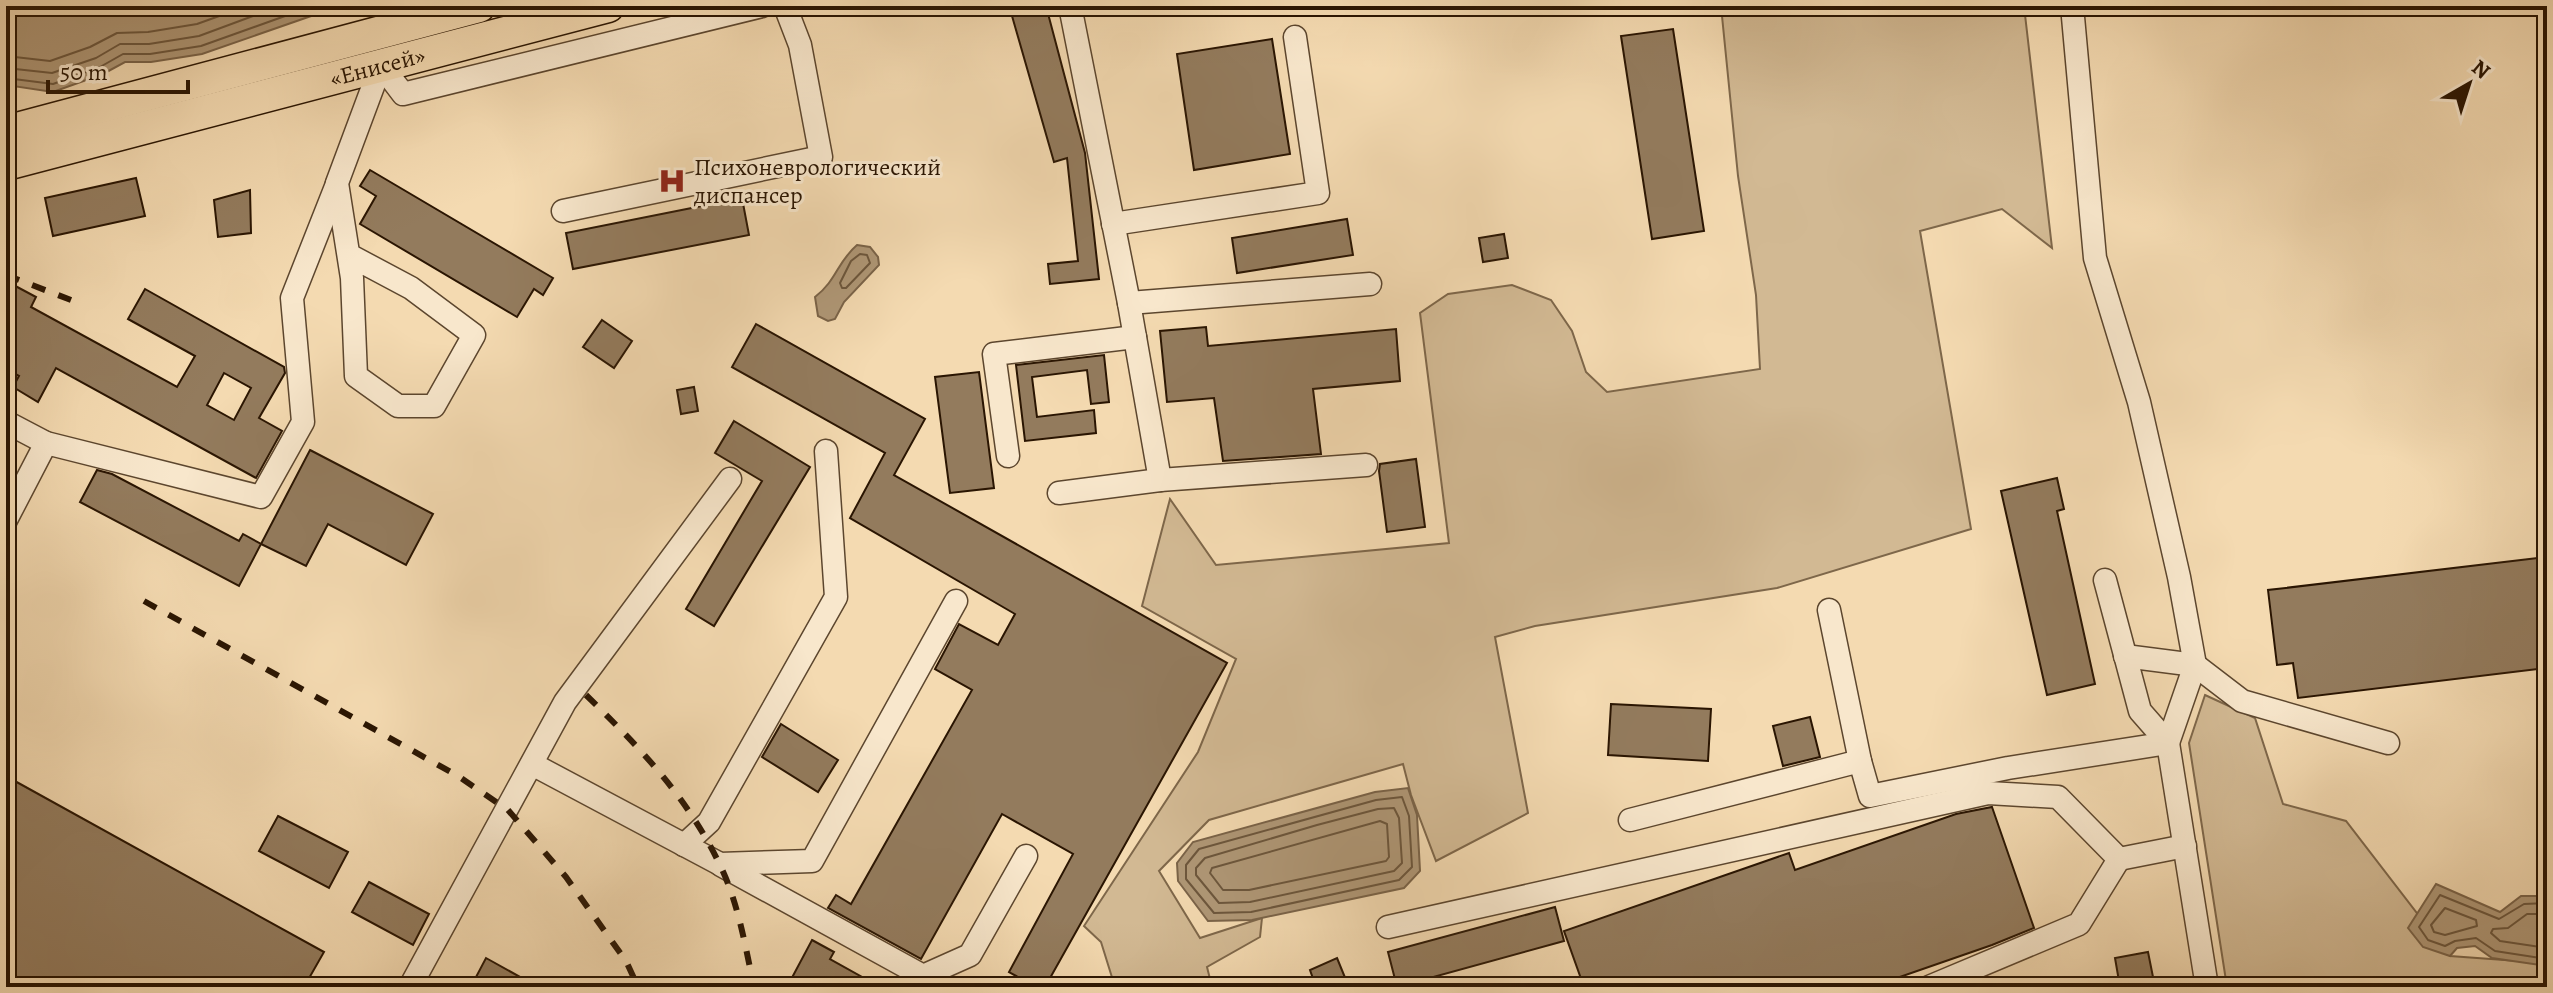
<svg xmlns="http://www.w3.org/2000/svg" width="2553" height="993" font-family="Alegreya,serif">
  <style>
    .green { fill: #d2b993; stroke: #7e674a; stroke-width: 2 }
    .water { fill: #af9776; stroke: #7a6348; stroke-width: 2 }
    .lines { fill: none; stroke-linecap: round; stroke-linejoin: round }
    .shore { stroke: #6c563c; stroke-width: 2 }
    .building { fill: #937b5d; stroke: #2a1502; stroke-width: 2; fill-rule: evenodd }
    .minor-casing { stroke: #5c462e; stroke-width: 25 }
    .highway-casing { stroke: #2a1502; stroke-width: 35 }
    .minor { stroke: #f8e7cc; stroke-width: 22 }
    .highway { stroke: #f4dab1; stroke-width: 32 }
    .rail { stroke: #2a1502; stroke-width: 6; stroke-dasharray: 14 14; stroke-linecap: butt }
    .labels { text-anchor: middle; dominant-baseline: central; stroke-width: 6; stroke-linejoin: round; paint-order: stroke }
    .street-label { font-size: 24px; fill: #2a1502; stroke: #f8e7cc }
    .poi-label { font-size: 24px; fill: #2a1502; stroke: #f8e7cc; text-anchor: start }
  </style>
  <rect width="100%" height="100%" fill="#f4dab1"/>
  <filter id="stains"><feTurbulence type="fractalNoise" baseFrequency=".0025" numOctaves="4"/><feColorMatrix values="0 0 0 0 .2 0 0 0 0 .09 0 0 0 0 .02 0 0 0 .5 -.17"/></filter>
  <radialGradient id="worn" r=".72"><stop offset=".6" stop-color="#630" stop-opacity="0"/><stop offset="1" stop-color="#630" stop-opacity=".3"/></radialGradient>
  <g class="green">
    <path d="M1721 6H2024L2052 248 2002 209 1920 231 1971 529 1777 588 1535 626 1495 637 1528 813 1436 861 1411 795 1403 764 1209 820 1159 871 1200 938 1262 918 1260 937 1207 967 1212 987H1115L1101 942 1084 926 1198 752 1236 659 1142 606 1170 499 1216 565 1449 543 1420 313 1448 294 1512 285 1551 300 1572 331 1586 372 1607 392 1760 369 1756 295 1738 176Z"/>
    <path d="M2205 695 2255 718 2283 804 2346 821 2450 956 2547 963V987H2227L2189 743Z"/>
  </g>
  <g class="water">
    <path d="M6 6H340L202 54 151 62H125L103 74 53 92 6 85Z"/>
    <path d="M857 245 870 247 878 257 879 265 844 302 835 319 828 321 818 316 815 297C837 280 837 262 857 245Z"/>
    <path d="M1408 788 1417 815 1420 871 1404 888 1252 920 1208 921 1178 881 1177 863 1193 842 1375 792Z"/>
    <path d="M2436 884 2500 912 2521 896H2547V966L2492 958 2475 946 2457 948 2450 956 2423 947 2408 928Z"/>
  </g>
  <g class="lines">
    <g class="shore">
      <path d="M6 56 50 61 90 47 117 33 148 32 197 24 247 6"/>
      <path d="M6 68 52 73 96 58 120 44H149L199 36 280 6"/>
      <path d="M6 78 53 84 100 67 123 54H150L201 46 313 6"/>
      <path d="M860 254 867 255 870 263 846 288H842L840 283 851 261Z"/>
      <path d="M1402 797 1409 816 1412 867 1399 880 1251 912 1214 913 1186 879V865L1199 849 1376 800Z"/>
      <path d="M1394 808 1399 818 1402 863 1394 871 1250 902 1219 903 1196 875V868L1205 858 1317 825 1378 809Z"/>
      <path d="M1380 821 1387 824 1389 857 1386 861 1249 890H1223L1210 873 1212 868Z"/>
      <path d="M2547 903 2524 904 2499 919 2440 895 2419 927 2428 940 2445 946 2455 941 2476 938 2495 951 2547 959"/>
      <path d="M2445 908 2476 920 2477 926 2445 935 2434 932 2431 925Z"/>
      <path d="M2547 914H2527L2508 928 2493 929 2491 933 2500 941 2547 948"/>
    </g>
  </g>
  <g class="building">
    <path d="M1020 6H1046L1085 153 1099 279 1050 284 1048 264 1078 261 1067 158 1054 162 1010 9Z"/>
    <path d="M1673 29 1704 231 1652 239 1621 36Z"/>
    <path d="M1272 39 1290 154 1194 170 1177 54Z"/>
    <path d="M370 170 553 278 543 295 534 289 517 317 360 224 376 196 360 186Z"/>
    <path d="M136 178 145 216 53 236 45 198Z"/>
    <path d="M250 190 251 233 218 237 214 200Z"/>
    <path d="M742 198 749 235 573 269 566 233Z"/>
    <path d="M1347 219 1353 255 1237 273 1232 238Z"/>
    <path d="M1504 234 1508 258 1483 262 1479 238Z"/>
    <path d="M6 281 36 297 31 307 177 387 195 356 128 319 145 289 284 367 285 373 259 418 282 431 256 478 56 368 38 402 13 387 19 376 6 369ZM224 373 251 388 234 420 207 405Z"/>
    <path d="M602 320 632 341 614 368 583 347Z"/>
    <path d="M756 324 925 419 894 475 1227 663 1045 987H1036L1009 972 1073 854 1002 814 921 959 828 908 836 895 851 904 972 690 935 669 959 624 998 645 1015 614 850 518 885 453 732 367Z"/>
    <path d="M1206 327 1208 346 1396 329 1400 381 1313 389 1321 454 1223 461 1214 398 1167 402 1160 331Z"/>
    <path d="M1104 355 1109 402 1091 404 1087 370 1032 377 1037 417 1094 410 1096 433 1025 441 1016 365Z"/>
    <path d="M979 372 994 488 950 493 935 377Z"/>
    <path d="M694 387 698 411 681 414 677 390Z"/>
    <path d="M734 421 810 467 714 626 686 609 762 481 715 453Z"/>
    <path d="M310 450 433 514 406 565 328 524 306 566 261 544Z"/>
    <path d="M1416 459 1425 527 1387 532 1379 471 1380 464Z"/>
    <path d="M97 470 112 474 239 541 243 534 261 544 239 586 80 502Z"/>
    <path d="M2057 478 2064 509 2057 511 2095 684 2047 695 2001 491Z"/>
    <path d="M2547 557V668L2298 698 2293 663 2277 665 2268 590Z"/>
    <path d="M1611 704 1711 709 1708 761 1608 755Z"/>
    <path d="M1810 717 1820 757 1783 766 1773 726Z"/>
    <path d="M781 724 838 760 818 792 762 757Z"/>
    <path d="M13 780 324 952 304 987H6V793Z"/>
    <path d="M1992 807 2034 928 1992 945 1871 987H1584L1564 931 1789 853 1795 870 1956 814Z"/>
    <path d="M278 816 348 852 329 888 259 851Z"/>
    <path d="M369 882 429 914 413 945 352 912Z"/>
    <path d="M1555 907 1564 941 1397 987 1388 952Z"/>
    <path d="M812 940 834 952 830 959 880 987H787Z"/>
    <path d="M2148 952 2155 987H2120L2115 958Z"/>
    <path d="M486 958 538 987H494L476 977Z"/>
    <path d="M1337 958 1346 980 1329 987H1316L1310 970Z"/>
  </g>
  <g class="lines">
    <g class="minor-casing">
      <g id="minor">
        <path d="M381 65 403 94 762 6"/>
        <path d="M563 211 821 157 800 45 785 6"/>
        <path d="M1113 224 1318 193 1295 37"/>
        <path d="M349 255 411 288 474 335 434 406H398L356 376 352 278 337 183 381 65"/>
        <path d="M1129 303 1370 284"/>
        <path d="M6 422 46 443 261 497 303 422 292 298 337 184"/>
        <path d="M1008 456 994 354 1135 337"/>
        <path d="M1160 480 1366 465"/>
        <path d="M1059 493 1160 480 1129 303 1070 6"/>
        <path d="M6 520 46 443"/>
        <path d="M2105 580 2140 711 2168 743 2207 987"/>
        <path d="M1829 610 1860 761"/>
        <path d="M2125 656 2195 665 2242 701 2388 743"/>
        <path d="M532 764 720 864 812 861 956 601"/>
        <path d="M1630 820 1860 761 1870 796 2008 768 2168 743 2195 665 2179 577 2139 402 2095 258 2072 6"/>
        <path d="M684 845 709 822 836 597 826 451"/>
        <path d="M2119 859 2185 846"/>
        <path d="M721 865 923 976 970 955 1026 856"/>
        <path d="M1388 927 1988 793 2058 797 2119 859 2079 924 1929 987"/>
        <path d="M410 987 565 702 730 479"/>
      </g>
    </g>
    <g class="highway-casing">
      <g id="highway">
        <path d="M6 132 479 6"/>
        <path id="s1" d="M6 164 608 6"/>
      </g>
    </g>
    <use href="#minor" class="minor"/>
    <use href="#highway" class="highway"/>
    <g class="rail">
      <path d="M6 275 71 300"/>
      <path d="M144 601 458 776 508 810 566 877 626 961 638 987"/>
      <path d="M586 695C639 747 686 795 719 863 738 901 745 945 754 987"/>
    </g>
  </g>
  <defs>
    <g id="hospital-bare" transform="scale(2.16)"><path d="M-5-5h3v3.5h4V-5h3V5h-3V1.5h-4V5h-3Z" fill="#8f2418" stroke="#f8e7cc" stroke-width="2.5" paint-order="stroke"/></g>
  </defs>
  <g fill-rule="evenodd">
    <use href="#hospital-bare" x="672" y="181"/>
  </g>
  <g class="labels">
    <g class="street-label">
      <text stroke="none"><textPath href="#s1" startOffset="384">«Енисей»</textPath></text>
    </g>
    <g class="poi-label">
      <text x="694" y="167">Психоневрологический<tspan x="694" dy="28">диспансер</tspan></text>
    </g>
  </g>
  <rect width="2553" height="993" fill="none" stroke="#f4dab1" stroke-width="32"/>
  <rect x="8" y="8" width="2537" height="977" fill="none" stroke="#2a1502" stroke-width="4"/>
  <rect x="16" y="16" width="2521" height="961" fill="none" stroke="#2a1502" stroke-width="2"/>
  <g transform="translate(2469 84) rotate(39)" stroke="#f8e7cc" stroke-width="6" paint-order="stroke">
  <path d="M0-6L14 30L0 20L-14 30Z" fill="#2a1502"/>
  <text y="-12" font-size="22" font-weight="bold" text-anchor="middle" fill="#2a1502">N</text>
  </g>
  <path d="M48 80v12h140v-12" fill="none" stroke="#2a1502" stroke-width="4"/>
  <text x="60" y="80" font-size="24" fill="#2a1502" stroke="#f8e7cc" stroke-width="6" paint-order="stroke">50 m</text>
  <rect width="100%" height="100%" filter="url(#stains)"/>
  <rect width="100%" height="100%" fill="url(#worn)"/>
</svg>
